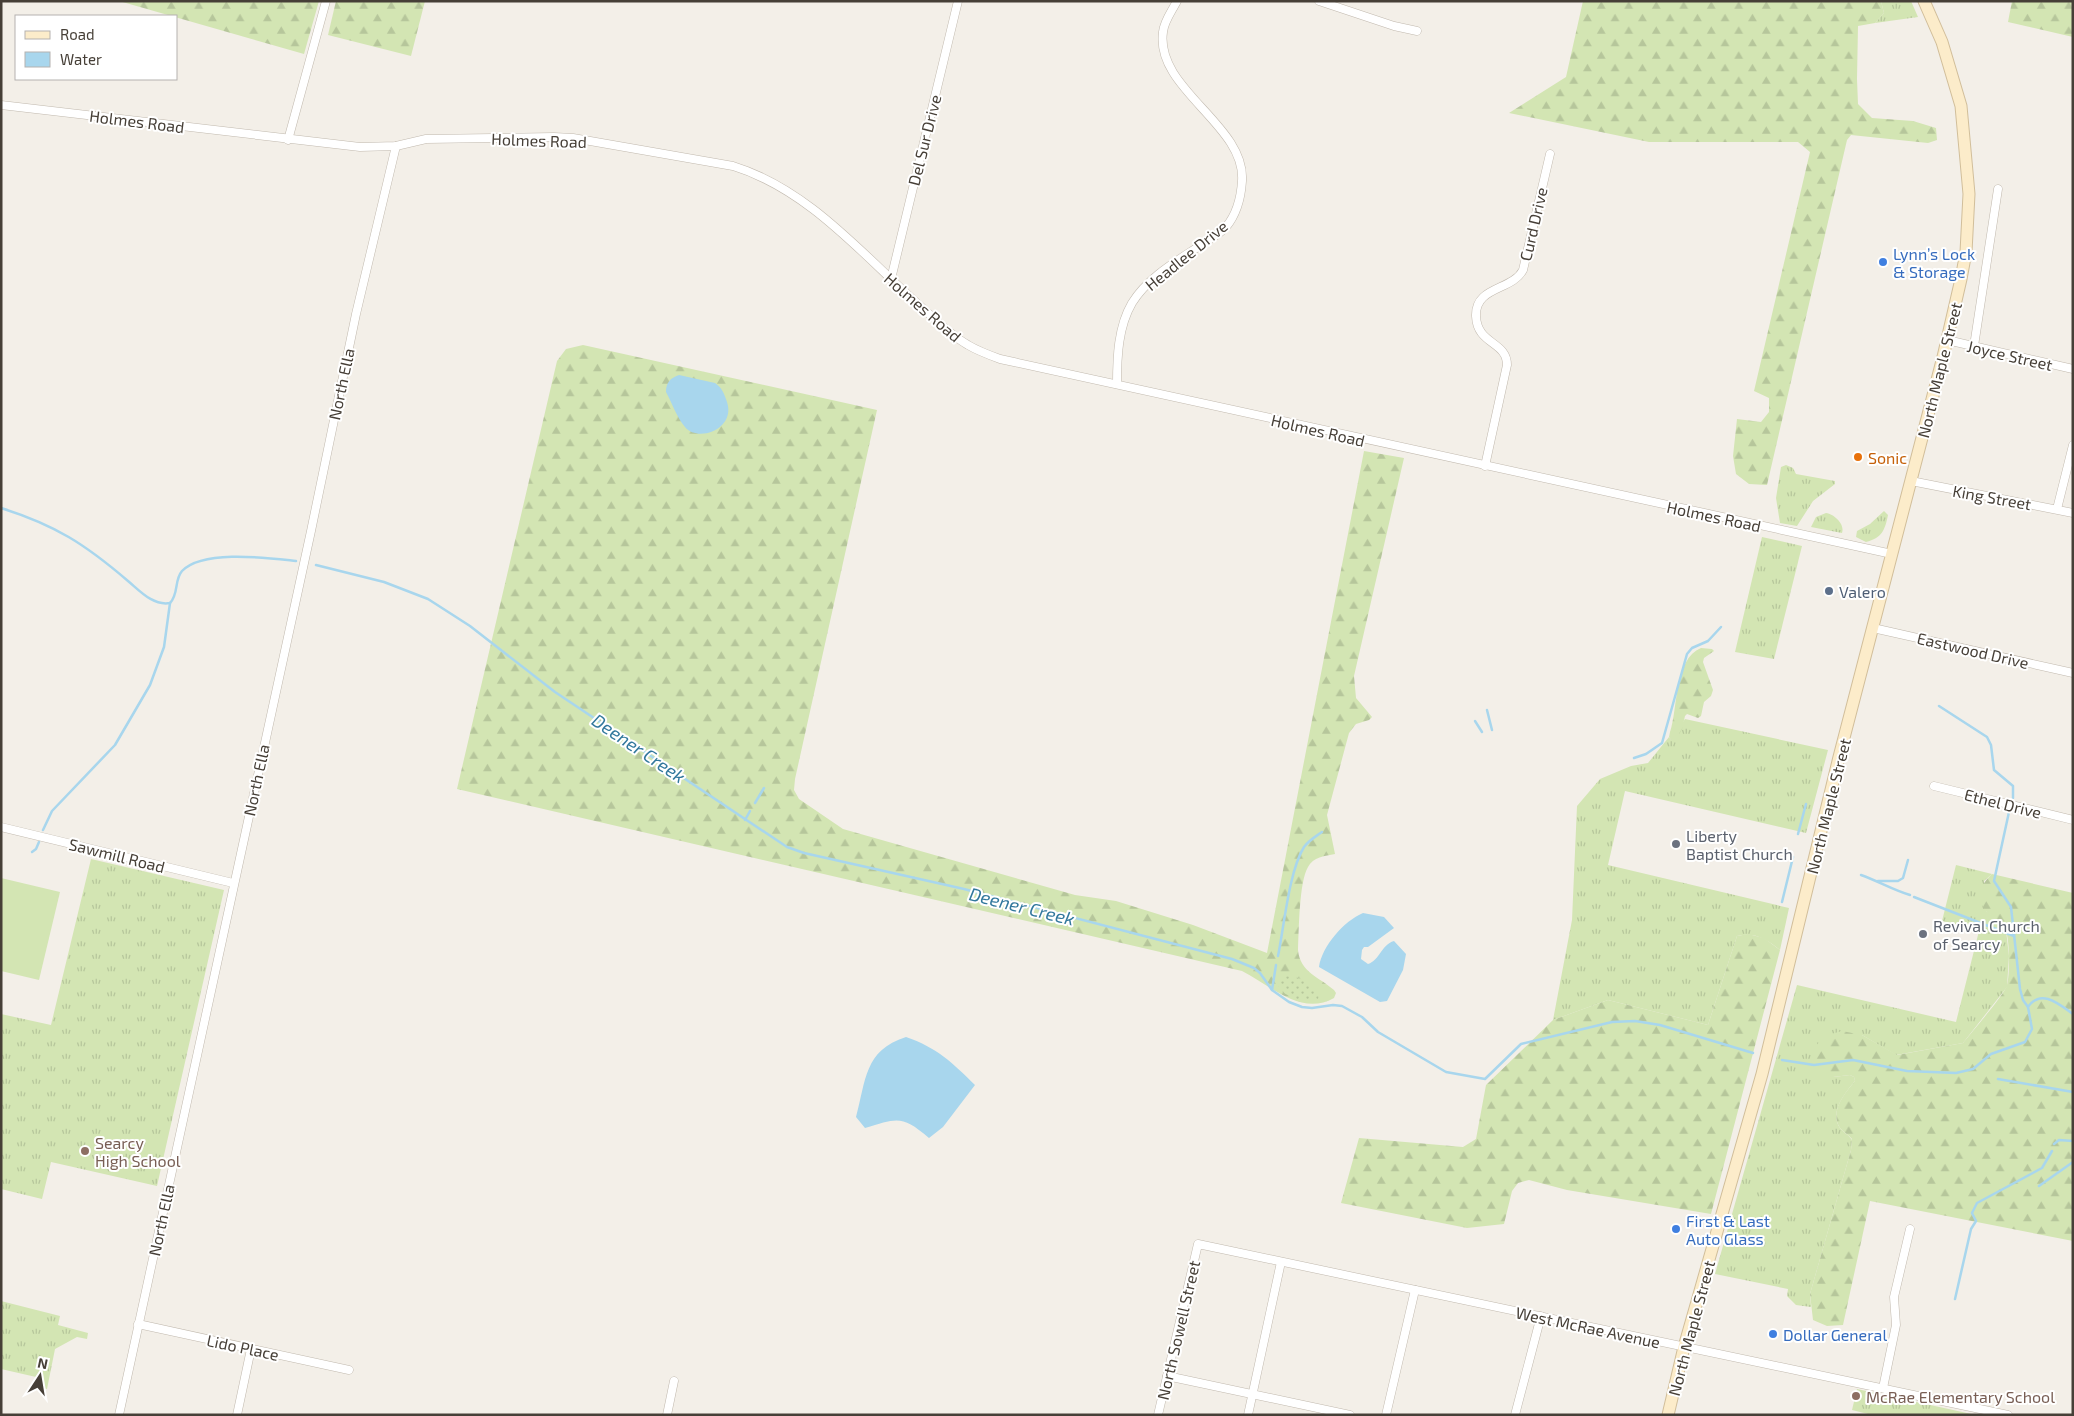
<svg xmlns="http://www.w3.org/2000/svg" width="2074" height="1416" font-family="'Exo 2',sans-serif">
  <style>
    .grass { fill: url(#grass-tufts) }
    .forest { fill: url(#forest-firs) }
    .park { fill: url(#park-dots) }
    .garden { fill: #d3e5b3 }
    .water { fill: #a8d6ed }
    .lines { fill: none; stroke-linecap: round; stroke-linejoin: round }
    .stream { stroke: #a8d6ed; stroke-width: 2.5 }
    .minor-casing { stroke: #c1b9ae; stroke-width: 9 }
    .secondary-casing { stroke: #d1be9a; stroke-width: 13 }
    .minor { stroke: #fff; stroke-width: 8 }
    .secondary { stroke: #fcecca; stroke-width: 11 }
    .shop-dot { fill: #3f7fe0; stroke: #fff; stroke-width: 2 }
    .food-dot { fill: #e8710a; stroke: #fff; stroke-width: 2 }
    .service-dot { fill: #5c6f8a; stroke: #fff; stroke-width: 2 }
    .worship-dot { fill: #6b7280; stroke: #fff; stroke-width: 2 }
    .education-dot { fill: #8d6e63; stroke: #fff; stroke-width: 2 }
    .labels { text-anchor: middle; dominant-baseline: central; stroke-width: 4; stroke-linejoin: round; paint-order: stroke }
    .street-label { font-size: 16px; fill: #463f37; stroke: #fff }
    .shop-label { font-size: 16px; fill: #366cbe; stroke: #fff; text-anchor: start }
    .food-label { font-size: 16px; fill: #c56008; stroke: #fff; text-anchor: start }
    .service-label { font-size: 16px; fill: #4e5e75; stroke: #fff; text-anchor: start }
    .worship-label { font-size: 16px; fill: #5b616d; stroke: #fff; text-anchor: start }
    .education-label { font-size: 16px; fill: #785e54; stroke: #fff; text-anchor: start }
    .water-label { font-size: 18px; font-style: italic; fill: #32789d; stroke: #fff }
  </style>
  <defs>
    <pattern id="grass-tufts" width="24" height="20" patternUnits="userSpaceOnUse" patternTransform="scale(1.25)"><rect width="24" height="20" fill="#d3e5b3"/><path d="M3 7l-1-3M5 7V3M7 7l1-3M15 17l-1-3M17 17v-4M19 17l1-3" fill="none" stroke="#b6c69b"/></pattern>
    <pattern id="forest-firs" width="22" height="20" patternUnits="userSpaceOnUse" patternTransform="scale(1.25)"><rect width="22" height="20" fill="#d3e5b3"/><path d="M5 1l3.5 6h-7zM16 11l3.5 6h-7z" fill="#b6c69b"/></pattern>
    <pattern id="park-dots" width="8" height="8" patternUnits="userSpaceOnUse" patternTransform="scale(1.25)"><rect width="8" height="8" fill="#d3e5b3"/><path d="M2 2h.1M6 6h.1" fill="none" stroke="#b6c69b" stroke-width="1.8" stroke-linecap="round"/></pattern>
  </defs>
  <rect width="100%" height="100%" fill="#f3efe8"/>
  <g class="grass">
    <path d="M1881 1H1911L1918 17 1875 23 1884 13Z"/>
    <path d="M1786 465 1793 468 1796 474 1835 481V484L1813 501 1797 526 1780 523 1776 498 1781 467Z"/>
    <path d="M1884 511 1888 515C1885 530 1882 538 1866 542L1856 537 1857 531 1870 524Z"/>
    <path d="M1826 513C1834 514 1845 524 1842 533L1811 527 1816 517Z"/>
    <path d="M1762 537 1802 546 1774 659 1735 652Z"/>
    <path d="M1685 719 1828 750 1806 833 1625 791 1608 865 1789 908 1780 950C1766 939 1755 932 1737 936L1708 1025 1608 1000 1553 1020 1572 920 1577 806 1600 779 1631 766 1648 763 1669 737 1671 740Z"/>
    <path d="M91 859 224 890 157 1186 51 1162 42 1199 1 1189V1014L51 1025Z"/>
    <path d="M1956 865 1992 874 1984 881 1986 911 1999 920 2006 930 2009 956 2007 987 1963 1043 1896 1055 1862 1035 1833 1077 1850 1075 1854 1077 1855 1081C1845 1093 1829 1112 1840 1128 1843 1132 1849 1135 1852 1140L1851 1150 1810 1294 1811 1307 1796 1305 1787 1296 1788 1289 1715 1274 1797 985 1956 1022 1979 931 1942 921Z"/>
    <path d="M1 1301 60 1316 58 1325 88 1333 87 1339 77 1337 55 1349 47 1389 34 1387 36 1377 1 1369Z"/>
    <path d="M1857 1389 1976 1415H1872L1852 1410Z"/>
  </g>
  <g class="forest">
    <path d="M119 1H319L304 54Z"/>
    <path d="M336 1H425L411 56 328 35Z"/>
    <path d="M1583 1H1881L1884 13 1875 23 1858 26 1857 79 1858 104 1872 118 1913 121 1936 128 1937 140 1928 143 1851 135 1847 140 1767 485 1749 484 1736 474 1733 456 1737 419 1761 422 1769 412V398L1754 391 1810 152 1798 142H1649L1509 113 1566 77Z"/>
    <path d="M2012 1H2073V37L2008 22Z"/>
    <path d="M583 345 877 410 795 779 794 790 799 799 843 829 1075 895 1116 901 1193 925 1267 953 1364 451 1404 458 1354 676 1356 698 1372 717 1369 720 1356 724 1349 733 1327 815 1335 854C1325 856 1313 857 1308 867 1299 882 1299 930 1298 950 1300 972 1319 977 1334 990L1336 993 1334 998C1301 1017 1270 985 1242 971L457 789 557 361 566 349Z"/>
    <path d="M1701 648 1712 649 1714 651 1704 658 1703 662 1713 690 1711 696 1704 702 1701 716 1698 718 1687 714 1685 716 1682 729 1676 740H1671L1669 737 1670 732C1678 709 1674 659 1701 648Z"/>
    <path d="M1992 874 2073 893V1241L1870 1201 1843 1325 1827 1326 1813 1320 1810 1294 1851 1150 1852 1139C1849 1135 1843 1132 1840 1128 1829 1111 1845 1093 1855 1081L1854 1077 1850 1075 1833 1077 1817 1073 1812 1063 1811 1052 1824 1036 1842 1031 1862 1035 1897 1055 1963 1043C1970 1034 2006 993 2007 985 2010 974 2010 938 2005 928 2000 919 1991 917 1985 910 1975 897 1981 884 1992 874Z"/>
    <path d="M1748 934 1764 938 1780 950 1711 1214 1567 1190 1529 1180 1518 1183 1512 1191 1504 1224 1467 1228 1341 1203 1359 1138 1463 1147 1476 1139 1486 1085 1553 1020 1608 1000 1708 1025 1737 936Z"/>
  </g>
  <path class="park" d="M1283 976C1297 976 1311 981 1319 993L1318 1000C1305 1004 1280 997 1277 982Z"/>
  <path class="garden" d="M1 878 60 892 39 980 1 971Z"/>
  <g class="water">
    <path d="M679 375 715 383C722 388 724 393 727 402 736 429 698 443 685 427 677 418 672 403 666 392 666 383 670 378 679 375Z"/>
    <path d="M1363 913 1384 917 1394 928 1368 947H1364L1362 950 1361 959 1368 964C1380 960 1381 945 1394 941L1406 954 1403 970 1387 1001 1380 1002 1319 967C1322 946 1344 921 1363 913Z"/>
    <path d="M906 1037C936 1047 953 1063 975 1085L943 1127 929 1138C902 1115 898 1118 865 1128L856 1117C866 1081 864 1050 906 1037Z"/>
  </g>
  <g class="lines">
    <g class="stream">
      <path d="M1 508C55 525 85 544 128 581 140 591 153 606 170 603 179 594 174 580 182 571 203 549 268 558 296 561"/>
      <path d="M316 565 384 582 428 599 470 626 555 692 787 847 804 853 964 889 1232 959 1254 968 1260 973 1272 990 1289 1002 1302 1007 1312 1008 1333 1005 1342 1006 1362 1017 1378 1032 1446 1072 1485 1079 1521 1044 1612 1022 1635 1021 1660 1025 1753 1053"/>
      <path d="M1939 706 1987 737 1991 745 1994 770 2013 786V798"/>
      <path d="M1487 710 1492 730"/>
      <path d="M1475 721 1482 732"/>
      <path d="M1634 758 1646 754 1662 743 1687 654 1692 648 1708 641 1721 627"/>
      <path d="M755 803 764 788"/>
      <path d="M2009 812 1994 881 2011 907 2020 989 2023 1000 2028 1007"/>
      <path d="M745 820 750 811"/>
      <path d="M43 830 52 811 115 745 150 685 164 647 170 603"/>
      <path d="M1798 834 1806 804"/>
      <path d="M32 852 36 849 39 842"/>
      <path d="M1861 875C1878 881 1893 890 1910 895"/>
      <path d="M1878 881H1898L1903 878 1908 860"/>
      <path d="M1914 897 2014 936"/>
      <path d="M1782 902 1793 857"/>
      <path d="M1278 956C1284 927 1289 871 1304 847 1309 840 1315 837 1322 832"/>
      <path d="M1272 990 1276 965"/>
      <path d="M1782 1060 1814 1065 1853 1060 1907 1071 1956 1073 1973 1069 1991 1054 2025 1042 2032 1029 2028 1007C2041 988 2059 1004 2073 1014"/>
      <path d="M1998 1079 2073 1092"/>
      <path d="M2054 1144 2059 1140 2073 1141"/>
      <path d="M2039 1186 2073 1162"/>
      <path d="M1955 1299 1971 1229 1976 1221 1972 1213 1977 1203 2042 1168 2052 1151"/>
    </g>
    <g class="minor-casing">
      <g id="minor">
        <path d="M1319 1 1394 26 1417 31"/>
        <path d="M1 105 360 147 396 146 426 139 554 137 573 138 733 166C808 189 862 254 918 304 934 318 950 335 968 345 978 351 989 355 1000 359L1892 554"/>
        <path d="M288 140 326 1"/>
        <path d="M891 279 958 1"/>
        <path d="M1947 340 2073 369"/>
        <path d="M1974 346 1998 189"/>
        <path d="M1117 384C1117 357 1118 327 1132 303 1148 277 1177 261 1201 245 1209 239 1219 235 1226 227 1236 215 1241 197 1242 181 1246 125 1155 89 1163 32 1164 21 1172 11 1177 1"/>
        <path d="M1485 466 1507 365C1507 341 1477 345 1476 316 1475 286 1512 291 1523 270L1550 154"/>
        <path d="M1911 481 2073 513"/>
        <path d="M2057 509 2073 445"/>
        <path d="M1873 628 2073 673"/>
        <path d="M1934 786 2073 820"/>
        <path d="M1 827 233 883"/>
        <path d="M138 1324 349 1370"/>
        <path d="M1167 1376 1350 1415"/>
        <path d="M1883 1388 1896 1325 1894 1297 1910 1229"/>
        <path d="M119 1415 311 531 356 314 396 146"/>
        <path d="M237 1415 251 1349"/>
        <path d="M667 1415 674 1381"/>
        <path d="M1158 1415 1198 1244 2008 1415"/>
        <path d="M1248 1415 1281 1262"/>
        <path d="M1386 1415 1415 1290"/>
        <path d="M1515 1415 1541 1316"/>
      </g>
    </g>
    <g class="secondary-casing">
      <path id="secondary" d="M1668 1415 1684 1347 1762 1074 1839 757 1943 357 1961 279 1966 252 1969 194 1961 106 1942 42 1924 1"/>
    </g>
    <use href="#minor" class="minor"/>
    <use href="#secondary" class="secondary"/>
  </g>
  <g class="shop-dot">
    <circle cx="1883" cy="262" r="5"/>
    <circle cx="1676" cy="1229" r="5"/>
    <circle cx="1773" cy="1334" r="5"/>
  </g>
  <circle class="food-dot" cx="1858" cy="457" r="5"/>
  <circle class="service-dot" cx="1829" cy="591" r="5"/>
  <g class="worship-dot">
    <circle cx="1676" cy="844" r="5"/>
    <circle cx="1923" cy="934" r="5"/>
  </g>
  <g class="education-dot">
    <circle cx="85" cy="1151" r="5"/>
    <circle cx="1856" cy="1396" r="5"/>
  </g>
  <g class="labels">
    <g class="street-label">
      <text transform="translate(137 121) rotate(7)">Holmes Road</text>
      <text transform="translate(539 140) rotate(2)">Holmes Road</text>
      <text transform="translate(924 140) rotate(-76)">Del Sur Drive</text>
      <text transform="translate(1533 224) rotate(-77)">Curd Drive</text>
      <text transform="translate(1186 255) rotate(-39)">Headlee Drive</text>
      <text transform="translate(923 307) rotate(41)">Holmes Road</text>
      <text transform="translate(2010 355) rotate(13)">Joyce Street</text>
      <text transform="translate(1939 370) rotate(-76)">North Maple Street</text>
      <text transform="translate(341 384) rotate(-78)">North Ella</text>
      <text transform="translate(1318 430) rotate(13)">Holmes Road</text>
      <text transform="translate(1992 497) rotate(10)">King Street</text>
      <text transform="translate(1714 516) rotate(12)">Holmes Road</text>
      <text transform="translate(1973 650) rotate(13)">Eastwood Drive</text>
      <text transform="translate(256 780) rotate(-78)">North Ella</text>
      <text transform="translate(2003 803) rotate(14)">Ethel Drive</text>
      <text transform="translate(1828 806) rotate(-76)">North Maple Street</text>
      <text transform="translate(117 855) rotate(14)">Sawmill Road</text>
      <text transform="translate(161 1220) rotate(-78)">North Ella</text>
      <text transform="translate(1588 1327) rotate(12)">West McRae Avenue</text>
      <text transform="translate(1691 1328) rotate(-75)">North Maple Street</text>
      <text transform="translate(1178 1330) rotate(-77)">North Sowell Street</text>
      <text transform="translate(243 1347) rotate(12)">Lido Place</text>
    </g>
    <g class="shop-label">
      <text x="1893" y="253">Lynn’s Lock<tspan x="1893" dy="18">&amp; Storage</tspan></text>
      <text x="1686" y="1220">First &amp; Last<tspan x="1686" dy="18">Auto Glass</tspan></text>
      <text x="1783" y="1334">Dollar General</text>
    </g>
    <g class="food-label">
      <text x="1868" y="457">Sonic</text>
    </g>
    <g class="service-label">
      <text x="1839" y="591">Valero</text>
    </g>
    <g class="worship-label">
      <text x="1686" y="835">Liberty<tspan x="1686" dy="18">Baptist Church</tspan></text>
      <text x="1933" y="925">Revival Church<tspan x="1933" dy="18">of Searcy</tspan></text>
    </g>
    <g class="education-label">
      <text x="95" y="1142">Searcy<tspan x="95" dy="18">High School</tspan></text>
      <text x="1866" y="1396">McRae Elementary School</text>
    </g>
    <g class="water-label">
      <text transform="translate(639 748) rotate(34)">Deener Creek</text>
      <text transform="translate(1022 906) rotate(14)">Deener Creek</text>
    </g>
  </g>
  <rect width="2074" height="1416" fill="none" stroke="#463f37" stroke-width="5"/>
  <rect x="15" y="15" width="162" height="65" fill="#ffffff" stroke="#b5b2af"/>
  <rect x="25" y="31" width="25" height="8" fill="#fcecca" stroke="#b5b2af"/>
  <text x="60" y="40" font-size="15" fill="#463f37">Road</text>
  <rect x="25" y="52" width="25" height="15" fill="#a8d6ed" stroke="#b5b2af"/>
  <text x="60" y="65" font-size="15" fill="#463f37">Water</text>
  <g transform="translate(40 1376) rotate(12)" stroke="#ffffff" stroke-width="4" paint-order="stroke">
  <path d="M0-4L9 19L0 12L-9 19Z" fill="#463f37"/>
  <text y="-8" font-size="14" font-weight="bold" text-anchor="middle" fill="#463f37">N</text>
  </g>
</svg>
